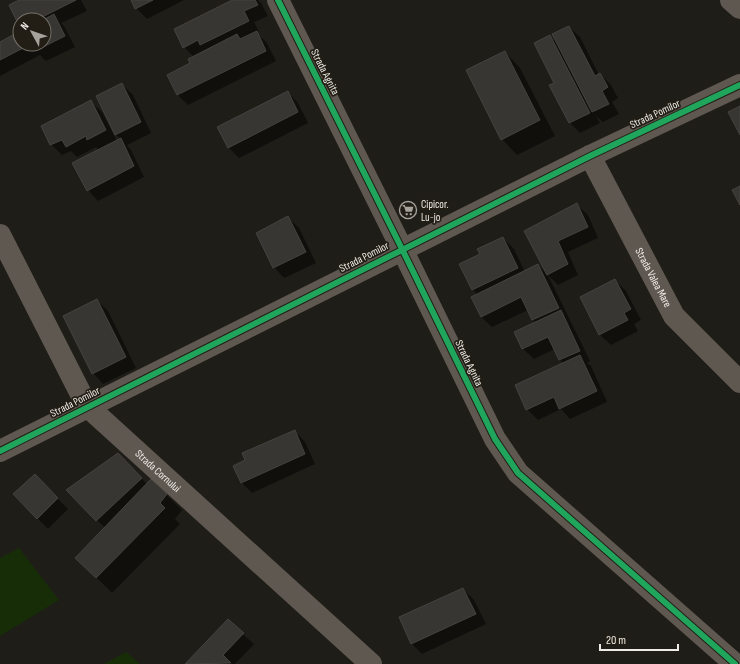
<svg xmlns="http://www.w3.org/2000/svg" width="740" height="664" font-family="'Sofia Sans Condensed',sans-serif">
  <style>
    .green { fill: #172d08 }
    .shadow { fill: #0007 }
    .building { fill: #383632; stroke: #45433f }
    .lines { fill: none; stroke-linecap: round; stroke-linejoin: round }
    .minor { stroke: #5f5850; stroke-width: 22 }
    .cycleway-casing { stroke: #221e15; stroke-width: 8 }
    .cycleway { stroke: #20a55d; stroke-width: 6 }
    .labels { text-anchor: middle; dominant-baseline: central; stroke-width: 3.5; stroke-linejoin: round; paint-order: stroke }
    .street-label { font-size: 11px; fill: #eeebe5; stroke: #221e15 }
    .poi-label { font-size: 11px; fill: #eeebe5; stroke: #221e15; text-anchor: start }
  </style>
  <rect width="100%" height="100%" fill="#1f1d18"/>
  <g class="green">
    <path d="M19 548 59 600 0 636V558Z"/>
    <path d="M126 652 140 664H104Z"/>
  </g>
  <g class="shadow">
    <path d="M21 0H81L87 11 61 23 64 26 75 47 46 61 40 55 0 76V43L20 33V44H44V20H20V25L10 6Z"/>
    <path d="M132 0H184L147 19 136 8Z"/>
    <path d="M235 0H258L261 3 268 16 254 22 259 32 257 33 267 43 276 61 188 105 177 94 194 57 184 47Z"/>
    <path d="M569 27 580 37 599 75 600 74 611 85 618 98 612 102 619 114 603 122 596 116 600 123 580 133 569 122 555 84 550 36 556 42Z"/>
    <path d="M505 52 520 68 555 136 517 155 502 139Z"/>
    <path d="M122 84 133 95 151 133 127 145 131 150 144 177 98 201 88 190 99 150 96 147 77 157 71 151 62 155 51 144 91 102 102 112 117 141 121 139 116 135 97 97Z"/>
    <path d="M288 92 298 103 308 123 239 158 228 147Z"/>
    <path d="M577 205 588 215 598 238 568 252 578 275 558 285 548 275 526 231Z"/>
    <path d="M288 218 299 228 316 263 284 278 274 267Z"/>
    <path d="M503 238 514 249 525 272 538 265 548 275 590 361 587 363 591 366 607 402 570 419 561 409 538 420 527 409 564 363 560 360 555 349 534 359 523 349 515 333 536 323 533 320 528 310 492 327 481 317 478 295 473 290 460 265 481 255Z"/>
    <path d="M615 280 626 291 641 320 634 324 638 331 611 345 600 335 581 298Z"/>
    <path d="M97 300 108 311 136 368 103 384 93 373Z"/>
    <path d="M295 431 305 442 315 464 252 493 241 482Z"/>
    <path d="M118 455 147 484 151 480 182 510 175 519 180 524 112 593 77 558 105 528 67 490Z"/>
    <path d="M45 486 68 509 48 529 37 518Z"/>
    <path d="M463 589 474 600 486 624 422 654 411 643Z"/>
    <path d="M228 621 254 644 235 664H187Z"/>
  </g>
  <g class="building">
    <path d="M19 0H76L36 20H20V28L9 5Z"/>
    <path d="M131 0H153L135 9Z"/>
    <path d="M232 0H255L258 5 244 11 249 21 200 45 198 40 183 48 174 29Z"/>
    <path d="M54 14 65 36 35 51 31 44 0 60V42L20 31V44H44V20H43Z"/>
    <path d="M569 26 595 76 600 73 608 87 602 91 609 104 592 112 552 34Z"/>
    <path d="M257 31 266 51 177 95 167 75 190 63 188 59 237 34 240 39Z"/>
    <path d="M550 35 590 113 569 123 549 85 554 83 534 43Z"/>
    <path d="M505 51 540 120 501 140 466 70Z"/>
    <path d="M122 83 141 122 115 135 96 96Z"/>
    <path d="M288 91 298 112 228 148 217 127Z"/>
    <path d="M91 100 106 130 87 140 86 136 66 147 62 140 50 145 41 126Z"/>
    <path d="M740 106V135L728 112Z"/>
    <path d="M121 138 134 166 87 191 72 163Z"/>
    <path d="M740 186V205L732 190Z"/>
    <path d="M577 203 588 227 558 241 568 264 547 275 524 231Z"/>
    <path d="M288 216 306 252 273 268 256 233Z"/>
    <path d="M503 237 518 268 472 290 459 264 480 254 477 249Z"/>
    <path d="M538 264 559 308 532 320 521 297 481 317 471 297Z"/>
    <path d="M615 279 631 309 624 313 628 320 599 335 580 297Z"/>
    <path d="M97 299 126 357 92 374 63 316Z"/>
    <path d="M561 310 580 351 559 360 548 337 522 349 514 332Z"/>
    <path d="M580 355 597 391 559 409 554 397 526 410 515 385Z"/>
    <path d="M295 430 305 454 241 483 233 466 245 460 242 453Z"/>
    <path d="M118 453 142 478 96 521 66 490Z"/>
    <path d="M35 474 58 498 37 519 13 494Z"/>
    <path d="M151 479 167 494 160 503 165 508 96 578 75 558Z"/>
    <path d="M463 588 476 614 411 644 399 617Z"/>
    <path d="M228 619 244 633 223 655 231 663 185 664Z"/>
  </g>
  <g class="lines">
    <g class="minor">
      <path d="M278 0 402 249 495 439 518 473 735 664"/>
      <path d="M731 0 740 8"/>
      <path id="s1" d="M590 156 674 316 740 382"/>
      <path id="s2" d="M0 235 87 406 371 664"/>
      <path d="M0 451 590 156 740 85"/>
    </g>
    <g class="cycleway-casing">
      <g id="cycleway">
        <path d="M278 0 402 249 495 439 518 473 735 664"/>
        <path d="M0 451 590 156 740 85"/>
      </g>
    </g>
    <use href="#cycleway" class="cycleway"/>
  </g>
  <defs>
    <g id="supermarket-ring" transform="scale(0.9)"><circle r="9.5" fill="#221e15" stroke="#a6a39d" stroke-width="1.5"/><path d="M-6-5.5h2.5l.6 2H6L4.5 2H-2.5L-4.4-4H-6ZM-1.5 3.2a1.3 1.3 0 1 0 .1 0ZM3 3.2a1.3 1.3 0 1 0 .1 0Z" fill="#a6a39d"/></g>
  </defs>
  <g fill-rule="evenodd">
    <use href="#supermarket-ring" x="408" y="210"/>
  </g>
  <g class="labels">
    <g class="street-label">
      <text transform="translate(325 72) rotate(63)">Strada Agnita</text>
      <text transform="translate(655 114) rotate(-25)">Strada Pomilor</text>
      <text transform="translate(364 257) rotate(-27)">Strada Pomilor</text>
      <text stroke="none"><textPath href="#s1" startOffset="137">Strada Valea Mare</textPath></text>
      <text transform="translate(469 363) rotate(64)">Strada Agnita</text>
      <text transform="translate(75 402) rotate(-27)">Strada Pomilor</text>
      <text stroke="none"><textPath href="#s2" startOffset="288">Strada Cornului</textPath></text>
    </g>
    <g class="poi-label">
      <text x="421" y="204">Cipicor.<tspan x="421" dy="13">Lu-jo</tspan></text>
    </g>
  </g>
  <g transform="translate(32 32) rotate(310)"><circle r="19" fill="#221e15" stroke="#747068"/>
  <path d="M0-3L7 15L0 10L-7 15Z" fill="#a6a39d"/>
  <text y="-6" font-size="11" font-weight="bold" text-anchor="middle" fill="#eeebe5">N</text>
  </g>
  <path d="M600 644v6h78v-6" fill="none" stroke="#eeebe5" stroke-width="2"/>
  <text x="606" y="644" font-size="12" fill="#eeebe5" stroke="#221e15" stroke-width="3" paint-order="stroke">20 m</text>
</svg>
